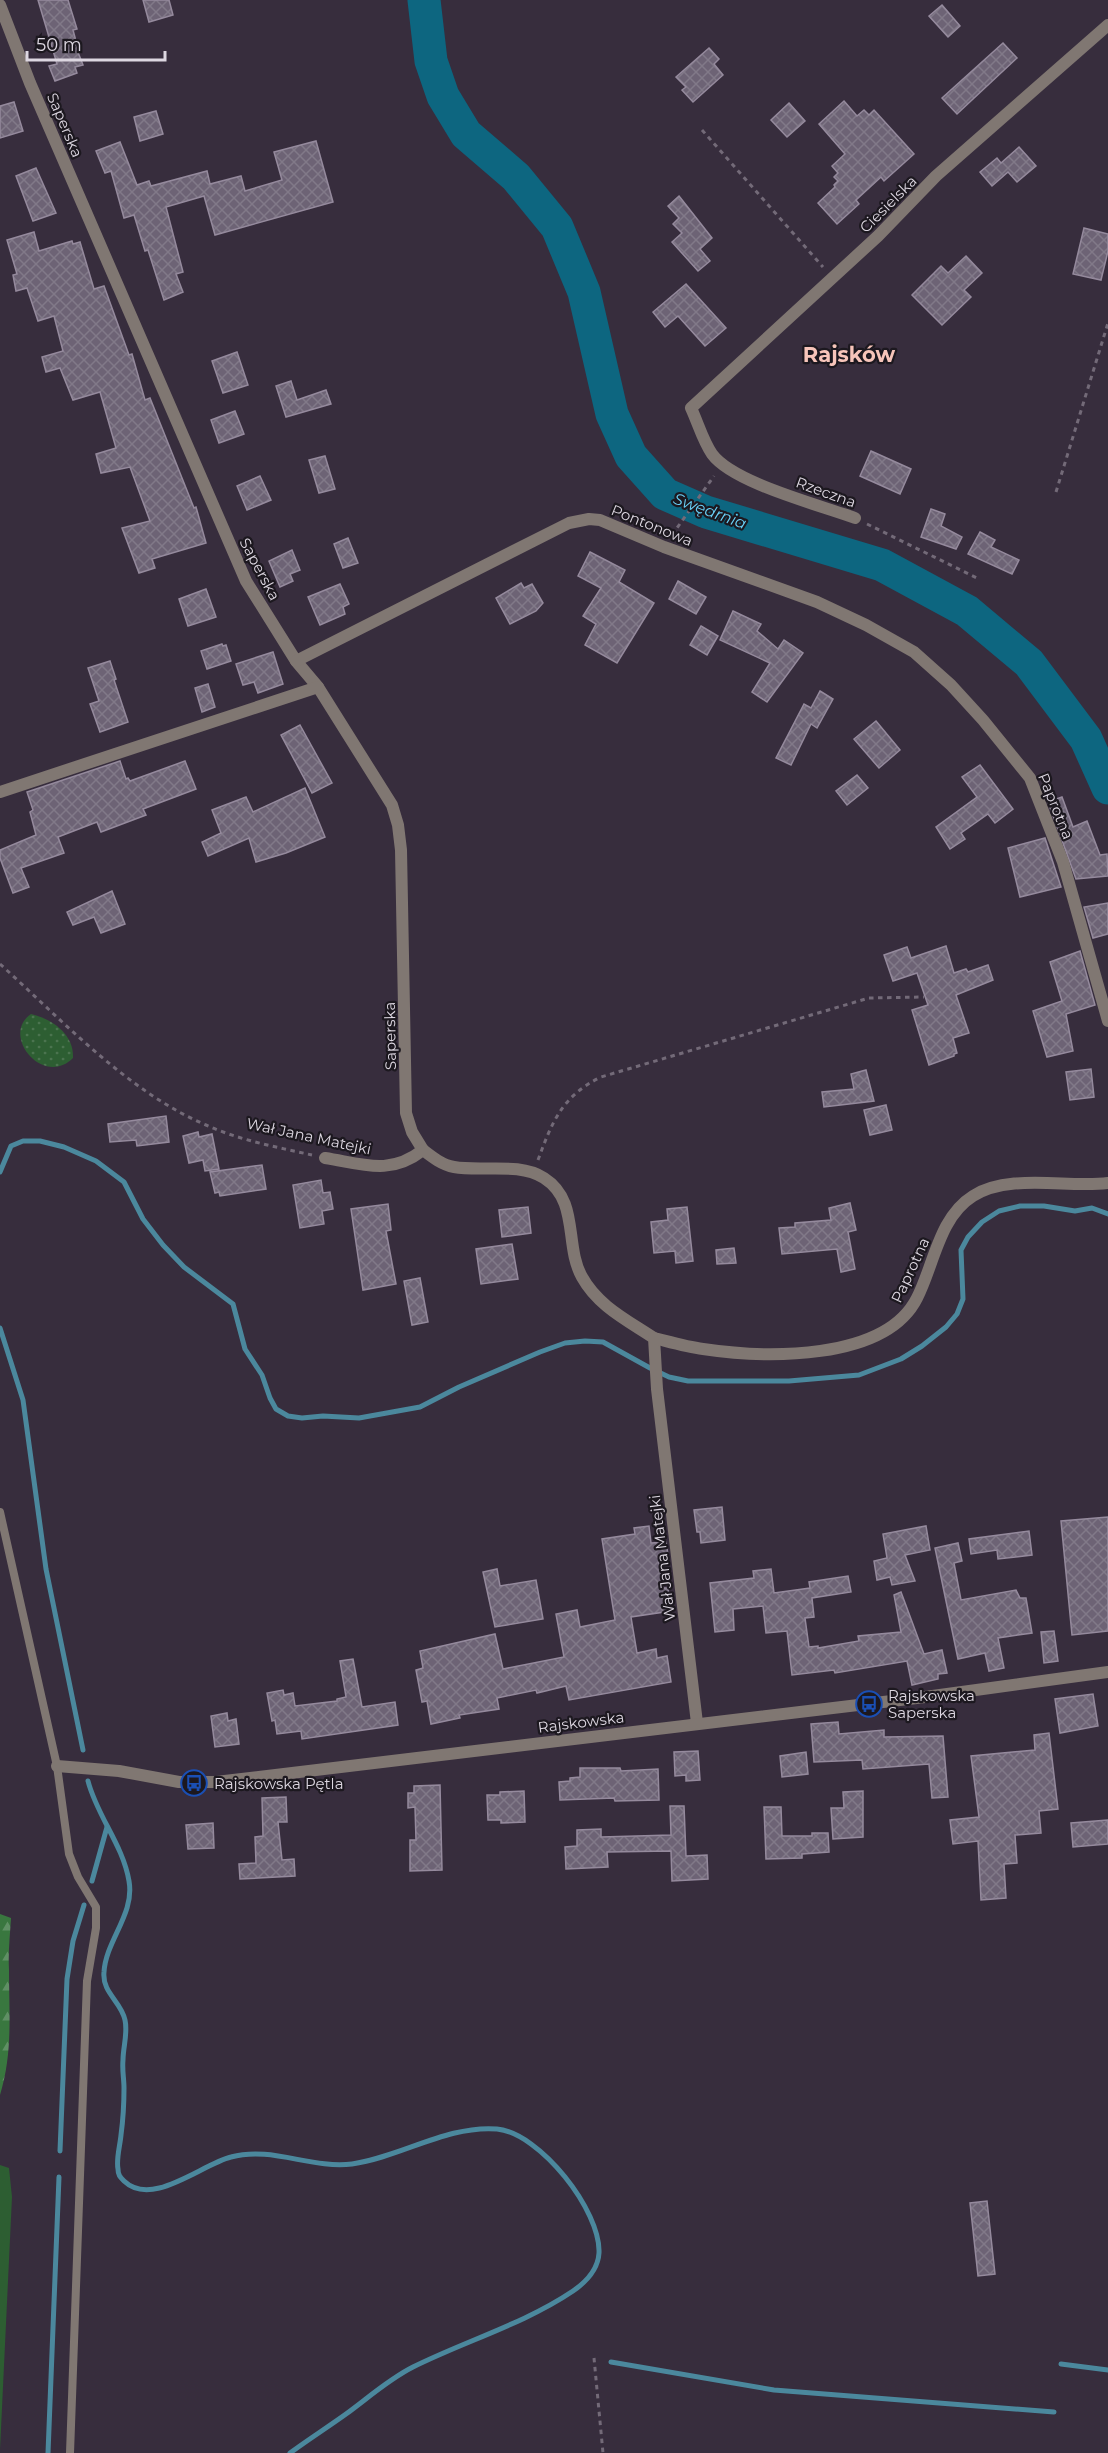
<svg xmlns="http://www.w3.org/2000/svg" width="1108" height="2453" font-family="Montserrat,sans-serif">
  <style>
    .grass { fill: #2d5e32 }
    .forest { fill: url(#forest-firs) }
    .park { fill: url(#park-dots) }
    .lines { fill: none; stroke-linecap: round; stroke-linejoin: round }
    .stream { stroke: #4b889d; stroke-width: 5 }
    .river { stroke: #0d6680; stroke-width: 33 }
    .building { fill: url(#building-cross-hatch); stroke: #958a9d; stroke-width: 1.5 }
    .path { stroke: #736a78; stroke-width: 3; stroke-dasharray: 4.5 4.5; stroke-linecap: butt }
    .service { stroke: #807772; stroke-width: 8 }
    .minor { stroke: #807772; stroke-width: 12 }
    .labels { text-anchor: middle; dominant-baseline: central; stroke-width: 4.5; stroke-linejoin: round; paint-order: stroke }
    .street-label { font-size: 15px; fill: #ddd7e1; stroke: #1c181f }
    .poi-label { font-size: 15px; fill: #ddd7e1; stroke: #1c181f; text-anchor: start }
    .water-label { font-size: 16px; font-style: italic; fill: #6ad2f8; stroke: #1c181f }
    .district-label { font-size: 21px; font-weight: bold; fill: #f7c5ba; stroke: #1c181f }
  </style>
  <defs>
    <pattern id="forest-firs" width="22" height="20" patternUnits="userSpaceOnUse" patternTransform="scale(1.5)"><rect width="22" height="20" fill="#39773f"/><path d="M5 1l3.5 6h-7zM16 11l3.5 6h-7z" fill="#5f9064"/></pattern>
    <pattern id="park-dots" width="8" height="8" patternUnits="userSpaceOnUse" patternTransform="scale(1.5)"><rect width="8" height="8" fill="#2d5e32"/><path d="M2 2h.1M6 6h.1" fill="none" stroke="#4b744f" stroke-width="1.8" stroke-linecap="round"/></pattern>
    <pattern id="building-cross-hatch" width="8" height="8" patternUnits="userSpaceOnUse" patternTransform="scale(1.5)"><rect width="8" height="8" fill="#6d6375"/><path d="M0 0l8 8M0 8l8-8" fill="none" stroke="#817988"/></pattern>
  </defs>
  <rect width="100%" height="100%" fill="#372d3d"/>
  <path class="grass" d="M0 2165 9 2168 12 2197 0 2450Z"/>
  <path class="forest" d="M0 1914 11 1918C10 1935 8 1952 9 1970 9 2013 13 2053 0 2095Z"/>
  <path class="park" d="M31 1014C52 1019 74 1034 73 1058 43 1088 0 1035 31 1014Z"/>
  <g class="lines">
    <g class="stream">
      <path d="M0 1172 11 1146 23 1141H40L64 1147 96 1161 124 1182 143 1219 163 1245 184 1267 233 1304 245 1349 262 1375 270 1398 276 1409 288 1416 302 1418 323 1416 359 1418 420 1407 459 1387 540 1352 565 1343 585 1341 603 1342 650 1368 669 1377 688 1381H789L859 1375 901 1359 922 1346 946 1327 957 1314 963 1299 961 1250 968 1237 982 1222 999 1211 1020 1206H1044L1075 1211 1092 1208 1108 1214"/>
      <path d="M0 1328 23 1400 46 1569 83 1750"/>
      <path d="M88 1781C97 1816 123 1845 129 1881 135 1914 106 1940 104 1972 102 1993 121 2001 125 2020 128 2033 123 2047 123 2060 122 2070 124 2079 124 2088 124 2104 123 2120 121 2135 120 2146 116 2159 118 2169 118 2175 120 2177 124 2181 152 2208 202 2164 231 2157 272 2146 311 2169 352 2164 401 2157 447 2125 497 2129 540 2133 601 2211 599 2253 598 2270 586 2282 573 2291 524 2324 465 2341 413 2367 389 2379 368 2398 346 2414 328 2427 309 2439 290 2453"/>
      <path d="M92 1881 107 1827"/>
      <path d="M60 2151 67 1979 73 1941 84 1905"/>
      <path d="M611 2362 774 2390 1054 2412"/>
      <path d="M1061 2364 1108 2370"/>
      <path d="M48 2453 59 2177"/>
    </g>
    <path class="river" d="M424 0 431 61 443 96 466 134 516 177 557 227 584 292 612 414 631 456 665 494 706 512 882 565 967 611 1029 663 1086 739 1108 788"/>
  </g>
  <g class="building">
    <path d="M38 0H68L77 29 73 30 76 41 74 42 83 65 75 67 77 73 55 81 49 66 57 64Z"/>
    <path d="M143 0H169L173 15 149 22Z"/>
    <path d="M942 5 960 26 948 37 929 16Z"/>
    <path d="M1003 43 1017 58 957 114 942 98Z"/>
    <path d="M709 48 719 59 714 64 723 75 693 102 682 90 686 87 676 77Z"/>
    <path d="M844 101 857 116 864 110 869 115 874 110 914 154 884 181 881 177 856 200 859 204 837 224 818 203 835 187 834 185 838 181 834 177 838 173 832 166 845 154 819 124Z"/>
    <path d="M14 102 23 131 0 138V106Z"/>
    <path d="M789 103 805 121 787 137 771 120Z"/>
    <path d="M156 111 163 134 140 141 134 117Z"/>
    <path d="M316 141 333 202 215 235 204 196 166 207 183 272 176 274 183 292 164 300 148 250 145 251 134 215 124 218 111 171 105 173 96 151 120 142 137 185 149 181 151 186 207 171 210 184 241 176 245 191 282 180 274 152Z"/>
    <path d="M1019 147 1036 166 1017 182 1008 172 992 186 980 172 997 158 1001 163Z"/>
    <path d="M36 168 56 213 33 221 16 176Z"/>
    <path d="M679 196 712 238 700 249 710 261 698 271 672 242 682 233 673 224 679 218 668 206Z"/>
    <path d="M1084 228 1108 234V251L1101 280 1073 274Z"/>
    <path d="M34 232 39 251 72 241 73 244 80 242 94 289 104 286 129 355 132 354 145 400 150 398 194 508 196 507 206 543 152 559 155 568 139 573 122 528 150 521 130 467 101 473 96 454 116 448 100 392 73 400 60 368 46 372 42 357 63 351 54 316 38 321 27 288 16 291 13 275 17 274 7 240Z"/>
    <path d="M966 256 982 273 964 290 971 297 942 325 912 295 941 266 948 273Z"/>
    <path d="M686 284 726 328 705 346 678 316 665 327 653 312Z"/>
    <path d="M237 352 248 385 223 393 212 361Z"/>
    <path d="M291 381 297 400 326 390 331 404 286 417 276 386Z"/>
    <path d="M235 411 244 434 219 443 211 420Z"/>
    <path d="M871 451 911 469 900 494 860 476Z"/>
    <path d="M325 456 335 489 319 493 309 460Z"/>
    <path d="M260 476 271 500 247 510 237 486Z"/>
    <path d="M931 509 945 514 941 526 962 537 956 549 921 537Z"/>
    <path d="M980 532 995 540 991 547 1019 560 1012 574 968 554Z"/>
    <path d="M348 538 358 563 343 568 334 544Z"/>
    <path d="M292 550 300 570 290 574 293 581 280 587 269 561Z"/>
    <path d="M590 552 625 570 619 582 654 603 617 663 585 645 596 624 583 616 601 588 578 576Z"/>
    <path d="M678 581 706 597 696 614 669 599Z"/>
    <path d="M521 583 524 588 532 584 543 603 536 611 510 624 496 598Z"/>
    <path d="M340 584 349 604 343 607 345 614 320 625 308 597Z"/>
    <path d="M206 589 216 617 188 626 179 599Z"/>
    <path d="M733 611 761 624 757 631 778 649 784 640 803 653 767 702 752 692 770 663 720 640Z"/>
    <path d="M701 626 718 636 707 655 690 645Z"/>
    <path d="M222 644 223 646 226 645 231 661 207 669 201 651Z"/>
    <path d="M273 652 283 684 258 693 254 682 243 685 236 664Z"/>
    <path d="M110 661 116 679 114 680 128 722 100 732 90 704 99 701 88 668Z"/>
    <path d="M208 684 215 707 202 712 195 688Z"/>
    <path d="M820 691 833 699 817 728 811 724 791 765 776 758 804 704 811 708Z"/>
    <path d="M876 721 900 750 879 768 854 739Z"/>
    <path d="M300 725 332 783 312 793 281 735Z"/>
    <path d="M120 761 126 779 128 778 130 781 185 761 196 789 143 809 146 815 101 832 97 822 58 837 64 853 21 868 29 887 13 893 0 858V850L36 835 30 812 33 810 27 792Z"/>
    <path d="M980 765 1013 809 995 823 988 814 961 833 965 839 950 849 936 827 977 797 962 777Z"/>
    <path d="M857 775 868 788 847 805 836 791Z"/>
    <path d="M305 788 325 837 286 853 256 862 249 838 208 856 202 842 221 833 212 810 246 797 253 812Z"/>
    <path d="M1062 797 1073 827 1087 821 1100 855 1107 854 1108 876 1076 879 1048 802Z"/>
    <path d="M1045 838 1061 887 1020 897 1008 848Z"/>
    <path d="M112 891 125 924 101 933 94 917 73 925 67 912Z"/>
    <path d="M1108 903V934L1093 938 1084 907Z"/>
    <path d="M946 946 954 973 966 969 968 972 988 965 993 980 956 995 969 1033 953 1038 957 1053 954 1054V1056L929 1065 912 1010 928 1005 917 973 893 981 884 955 907 947 911 958Z"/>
    <path d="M1080 951 1095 1005 1066 1014 1073 1051 1047 1057 1033 1011 1062 1001 1050 962Z"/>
    <path d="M1091 1069 1094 1097 1070 1100 1066 1072Z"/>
    <path d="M866 1070 874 1101 824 1107 822 1092 854 1089 851 1074Z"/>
    <path d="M886 1105 892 1130 870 1135 864 1110Z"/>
    <path d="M166 1116 169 1142 137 1146 136 1140 110 1142 108 1124Z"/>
    <path d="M198 1132 199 1137 212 1134 219 1169 205 1171 203 1160 189 1163 183 1136Z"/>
    <path d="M262 1165 266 1189 220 1196 219 1192 215 1193 210 1172Z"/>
    <path d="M321 1180 323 1193 330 1192 333 1209 322 1211 324 1224 300 1228 293 1185Z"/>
    <path d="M850 1203 856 1230 848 1232 855 1269 841 1272 837 1249 782 1254 779 1228 795 1227V1223L831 1220 829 1208Z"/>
    <path d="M388 1204 391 1230 386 1231 396 1284 363 1290 351 1209Z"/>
    <path d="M528 1207 531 1233 502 1237 499 1210Z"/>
    <path d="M687 1207 693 1261 676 1263 675 1251 654 1253 651 1222 668 1220 667 1209Z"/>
    <path d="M512 1244 518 1279 481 1284 476 1249Z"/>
    <path d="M734 1248 736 1263 717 1264 716 1250Z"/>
    <path d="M420 1278 428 1322 412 1325 404 1281Z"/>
    <path d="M722 1507 725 1540 701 1543 700 1532H697L694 1510Z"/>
    <path d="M1108 1517V1631L1072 1635 1061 1521Z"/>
    <path d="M649 1526 651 1543 666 1542 668 1555 658 1557 663 1588H668L671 1611 631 1617 637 1653 656 1649 657 1658 667 1656 671 1682 569 1700 566 1686 537 1693 536 1690 497 1698 499 1709 459 1715 460 1718 431 1724 427 1701 422 1702 416 1670 423 1668 420 1651 495 1634 503 1669 564 1657 556 1614 577 1610 580 1627 615 1620 602 1539 635 1534 634 1528Z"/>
    <path d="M926 1526 930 1550 905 1555 915 1581 892 1585 890 1577 877 1580 874 1561 887 1558 883 1534Z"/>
    <path d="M1029 1531 1032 1555 998 1559 997 1550 971 1554 969 1539Z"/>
    <path d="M958 1543 962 1561 954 1563 961 1600 1016 1590 1020 1598H1026L1032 1633 998 1638 1004 1668 989 1671 985 1653 958 1659 935 1548Z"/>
    <path d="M497 1569 500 1586 536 1580 543 1619 495 1627 483 1572Z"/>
    <path d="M771 1569 774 1593 810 1588 809 1582 848 1576 851 1592 812 1598 814 1617 805 1618 809 1647 818 1646V1648L859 1641 858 1636 901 1632 894 1595 901 1592 924 1654 942 1650 947 1673 938 1674V1679L912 1685 907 1661 835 1673 834 1670 792 1675 787 1631 766 1633 763 1606 733 1609 734 1630 715 1632 710 1583 754 1578 753 1571Z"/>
    <path d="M1054 1631 1058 1661 1044 1663 1041 1632Z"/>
    <path d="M353 1659 362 1707 395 1702 398 1725 302 1739 301 1731 277 1734 275 1720 272 1721 267 1693 283 1690 284 1695 293 1693 295 1706 337 1701V1699L346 1697 340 1661Z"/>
    <path d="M1093 1694 1098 1726 1060 1733 1055 1699Z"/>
    <path d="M227 1713 228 1721 236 1719 239 1744 215 1747 211 1716Z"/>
    <path d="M838 1722 839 1734 884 1730V1737L943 1736 948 1797 932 1798 929 1764 863 1769 862 1760 814 1762 811 1724Z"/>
    <path d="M1049 1733 1058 1809 1039 1811 1041 1833 1015 1835 1017 1863 1004 1864 1006 1898 981 1900 978 1841 953 1844 950 1820 979 1817 971 1756 1035 1750 1034 1735Z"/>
    <path d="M698 1751 700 1780 686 1781V1775L675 1776 674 1752Z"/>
    <path d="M806 1752 808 1774 782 1777 780 1756Z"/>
    <path d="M580 1768H620L621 1771 658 1769 659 1800 615 1801 614 1798 560 1800 559 1782 570 1781V1778L580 1777Z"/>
    <path d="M440 1785 442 1870 410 1871V1840H416L415 1807 408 1808V1793H414V1786Z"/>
    <path d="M524 1791 525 1822 501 1823V1820H488L487 1795H500V1792Z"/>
    <path d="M863 1791V1837L833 1839 831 1808H844L843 1792Z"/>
    <path d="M286 1797 287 1822H278L282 1860 294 1859 295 1876 240 1879 239 1864 256 1863 255 1837 263 1836 262 1798Z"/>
    <path d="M670 1806H684L686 1856 707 1855 708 1879 672 1881 671 1851 607 1852 608 1867 566 1869 565 1847 577 1846V1830L601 1829V1837L671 1835Z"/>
    <path d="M764 1807H781L782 1836H812V1833H828L829 1852 802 1854V1858L766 1859Z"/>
    <path d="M1108 1820V1844L1073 1847 1071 1823Z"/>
    <path d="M213 1823 214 1848 188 1849 186 1825Z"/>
    <path d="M987 2201 995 2274 978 2276 970 2203Z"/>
  </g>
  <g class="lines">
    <g class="path">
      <path d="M702 130 823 267"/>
      <path d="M1056 492 1108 323"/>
      <path d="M867 524 977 578"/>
      <path d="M672 535 714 476"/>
      <path d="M0 964C62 1020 128 1092 206 1125 239 1140 276 1147 312 1155"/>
      <path d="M538 1160C552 1122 562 1096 601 1077L869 998 924 997"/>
      <path d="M594 2358 603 2453"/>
    </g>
    <path class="service" d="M0 1512 57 1766 69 1854 78 1877 96 1907V1928L87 1981 70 2453"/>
    <g class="minor">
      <path d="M0 5 30 83 246 581 296 661 318 687 392 805 398 825 401 850 406 1113 412 1132 423 1150"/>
      <path d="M855 518C820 505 733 483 712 454 703 441 698 423 691 408L878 236 936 176 1108 25"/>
      <path d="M296 661 569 523 589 519 600 520 664 547 817 602 866 625 914 652 951 685 983 720 1030 778 1063 862 1108 1021"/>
      <path d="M0 792 318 687"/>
      <path d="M325 1158C363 1164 390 1176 423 1150 432 1157 442 1165 454 1167 482 1172 519 1162 544 1178 580 1201 564 1245 582 1277 598 1306 627 1320 654 1338L657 1389 697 1723"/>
      <path d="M654 1338C670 1342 687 1347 703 1349 763 1358 885 1362 917 1298 934 1265 939 1217 973 1196 1009 1173 1067 1188 1108 1183"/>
      <path d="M57 1766 119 1771 179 1782H216L925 1697 1108 1672"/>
    </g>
  </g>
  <defs>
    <g id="bus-ring" transform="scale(1.35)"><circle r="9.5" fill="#1c181f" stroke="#1a4fb4" stroke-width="1.5"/><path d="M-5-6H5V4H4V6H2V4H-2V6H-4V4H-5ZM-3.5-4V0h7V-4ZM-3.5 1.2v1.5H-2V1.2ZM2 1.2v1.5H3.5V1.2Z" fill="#1a4fb4"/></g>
  </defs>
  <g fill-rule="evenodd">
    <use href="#bus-ring" x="869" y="1704"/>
    <use href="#bus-ring" x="194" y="1783"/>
  </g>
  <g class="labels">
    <g class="street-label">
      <text transform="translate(65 125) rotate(67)">Saperska</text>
      <text transform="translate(888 204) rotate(-45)">Ciesielska</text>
      <text transform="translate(826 492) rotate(20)">Rzeczna</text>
      <text transform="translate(652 525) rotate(22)">Pontonowa</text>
      <text transform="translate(260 569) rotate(62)">Saperska</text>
      <text transform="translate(1056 806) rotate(68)">Paprotna</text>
      <text transform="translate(390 1036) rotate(-91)">Saperska</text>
      <text transform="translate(309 1136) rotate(12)">Wał Jana Matejki</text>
      <text transform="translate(910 1270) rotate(-65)">Paprotna</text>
      <text transform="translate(662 1558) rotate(-97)">Wał Jana Matejki</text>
      <text transform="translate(581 1722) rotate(-7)">Rajskowska</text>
    </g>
    <g class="poi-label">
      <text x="888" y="1695">Rajskowska<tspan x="888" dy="17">Saperska</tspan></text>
      <text x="214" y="1783">Rajskowska Pętla</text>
    </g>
    <g class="water-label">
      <text transform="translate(710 511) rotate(20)">Swędrnia</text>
    </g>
    <g class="district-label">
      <text x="849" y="354">Rajsków</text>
    </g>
  </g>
  <path d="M27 51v9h138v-9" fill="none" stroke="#ddd7e1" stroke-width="3"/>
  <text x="36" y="51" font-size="18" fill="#ddd7e1" stroke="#1c181f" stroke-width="4.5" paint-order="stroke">50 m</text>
</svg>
